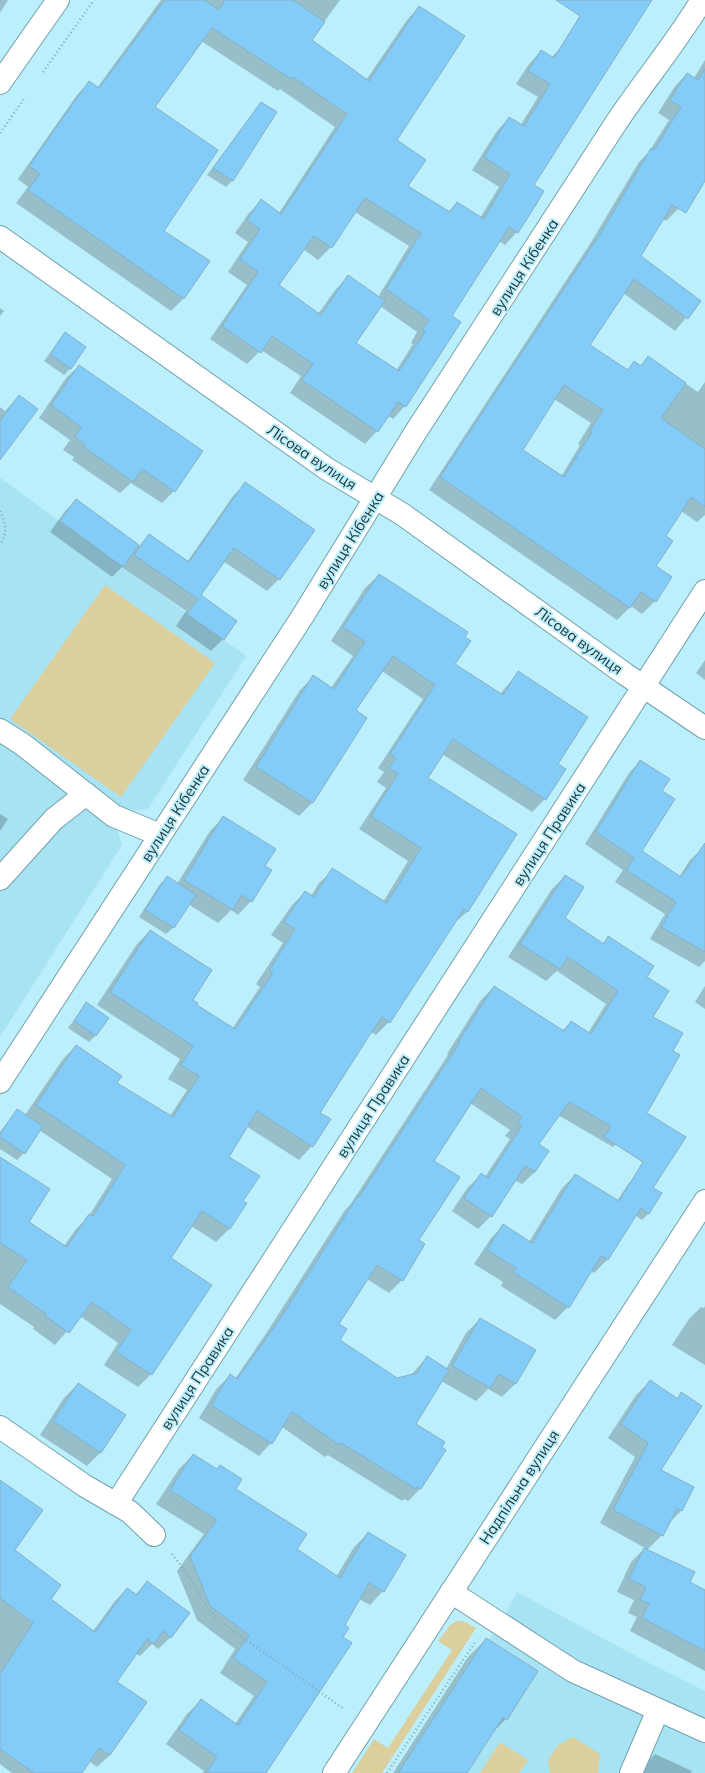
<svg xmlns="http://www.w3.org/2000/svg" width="705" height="1773" font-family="Mulish,sans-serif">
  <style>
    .built { fill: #a7e3f3 }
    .green { fill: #dbcf9e }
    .shadow { fill: #0003; fill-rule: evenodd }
    .building { fill: #82ccf7; stroke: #87afc7; fill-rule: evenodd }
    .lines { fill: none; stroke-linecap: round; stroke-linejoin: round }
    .minor-casing { stroke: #71a1ae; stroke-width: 24 }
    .path { stroke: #83abb5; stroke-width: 2.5; stroke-dasharray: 1 3; stroke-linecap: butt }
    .minor { stroke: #fff; stroke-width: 22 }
    .labels { text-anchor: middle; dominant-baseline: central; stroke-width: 4; stroke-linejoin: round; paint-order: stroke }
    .street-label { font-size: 15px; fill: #1e3237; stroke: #bceffc }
  </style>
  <rect width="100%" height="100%" fill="#bceffc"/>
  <g class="built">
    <path d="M0 478 246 656 148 809 130 811 117 829 122 845 0 1037Z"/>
    <path d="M517 1592 647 1662 705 1691V1773H398L486 1638 489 1639 505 1617 506 1612Z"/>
  </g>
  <g class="green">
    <path d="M105 585 215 663 121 797 10 719Z"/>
    <path d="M457 1621H463L476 1628 382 1773H352L374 1739 388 1748 452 1650 438 1641 451 1624Z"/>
    <path d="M573 1737 600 1754 598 1773H550L548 1760 558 1745Z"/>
    <path d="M500 1742 528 1760 519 1773H480Z"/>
  </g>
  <g class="shadow">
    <path d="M0 0H8L0 13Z"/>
    <path d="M161 0H340L311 40 366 80 407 20 419 7 395 141 406 186 448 212 457 203 480 218 499 187 472 170 497 131 509 118 520 126 538 97 516 84 529 64 541 51 551 58 604 0H651L533 186 517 232 505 245 499 241 451 317 405 406 393 419 388 416 377 431 365 444 290 393 301 376 261 350 247 364 210 339 247 285 228 272 248 242 235 233 249 213 261 201 279 213 335 127 280 89 278 91 201 41 153 107 163 231 184 298 171 311 16 203 28 187 18 179 77 95 89 82 97 88ZM355 212 409 246 378 297 348 277 336 289 318 314 277 286 303 249 318 260 331 247ZM380 306 417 332 411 343 413 344 396 371 355 343Z"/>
    <path d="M705 60V166L679 208 666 221 663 219 639 256 700 301 675 331 623 293 589 345 627 370 635 363 640 366 648 358 698 392 705 382V515L697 522 681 511 665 536 655 566 671 577 655 601 642 614 631 606 617 620 429 490 590 244 639 162 649 152 669 120 658 113 675 86 687 74 694 78ZM554 399 591 423 578 444 580 445 561 477 522 450Z"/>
    <path d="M261 103 233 180 226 187 207 175Z"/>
    <path d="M0 308 4 311 0 316Z"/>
    <path d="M65 333 71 368 64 375 44 361Z"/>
    <path d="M79 366 174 491 162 503 131 483 120 493 72 460 74 457 63 450 70 440 39 418 66 378Z"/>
    <path d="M19 396 0 455V407L5 411Z"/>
    <path d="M245 484 279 579 267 591 223 561 200 595 223 639 211 651 176 626 186 611 122 567 112 577 50 532 65 511 76 500 139 546 149 536 187 562 233 496Z"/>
    <path d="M379 575 453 664 500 694 518 673 557 764 545 799 532 812 442 754 427 778 516 834 467 912 453 924 389 1022 376 1035 371 1032 319 1113 329 1119 312 1146 299 1160 246 1126 228 1157 242 1201 246 1204 229 1229 216 1242 191 1226 170 1259 151 1374 138 1387 104 1365 118 1343 80 1316 55 1345 33 1329 34 1327 0 1304V1163L28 1222 64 1246 76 1229 89 1216 112 1179 39 1130 24 1153 17 1160 0 1149V1132L17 1110 25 1115 63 1059 76 1046 116 1084 170 1116 187 1090 168 1079 180 1059 97 1005 137 944 150 931 195 1005 232 1029 260 987 256 984 283 943 271 935 292 905 305 892 311 896 319 883 333 870 383 902 408 861 359 829 386 788 377 782 384 772 378 768 423 699 382 671 355 710 312 803 299 816 243 780 300 690 313 677 331 688 353 656 331 641 365 588Z"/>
    <path d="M705 660V680L696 673Z"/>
    <path d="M640 761 660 791 640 851 679 877 690 860 702 849 705 851V961L699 967 650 939 665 914 615 882 623 870 585 844 629 773Z"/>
    <path d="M0 814 8 819 0 831Z"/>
    <path d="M223 818 264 866 251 901 238 915 231 910 218 923 188 904 173 928 166 934 139 917 160 884 167 878 177 884 210 831Z"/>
    <path d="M565 876 563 919 602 944 608 938 645 978 652 1017 626 1134 613 1147 558 1115 537 1145 547 1151 535 1172 522 1184 514 1180 491 1216 478 1229 452 1211 468 1187 481 1175 485 1177 510 1139 505 1136 510 1130 470 1103 433 1161 417 1241 402 1280 389 1293 367 1279 338 1324V1341L397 1379 411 1375 427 1357 446 1369 466 1333 480 1319 516 1383 502 1397 488 1389 476 1401 441 1381 415 1425 444 1450 420 1489 408 1501 404 1499 402 1501 328 1455 325 1457 282 1427 271 1443 259 1456 199 1418 217 1388 230 1376 235 1379 267 1332 345 1210 350 1205 448 1055 447 1054 481 1000 494 987 562 1031 571 1022 588 1033 606 1004 557 971 546 981 508 957 552 889Z"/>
    <path d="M705 986V1009L695 1002Z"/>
    <path d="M86 1004 95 1036 89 1042 68 1028Z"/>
    <path d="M575 1175 617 1201 628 1184 635 1177 649 1213 642 1220 635 1215 607 1260 594 1273 591 1271 568 1307 555 1320 501 1286 503 1282 474 1264 491 1238 504 1225 529 1242 562 1188Z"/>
    <path d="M705 1306V1365L672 1345 689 1319 701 1307 704 1308Z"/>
    <path d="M650 1381 676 1399 682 1394 659 1470 693 1488 681 1511 669 1523 662 1535 647 1550 689 1583 705 1591V1671L630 1631 637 1617 628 1613 634 1600 617 1592 631 1562 645 1548 600 1523 635 1457 608 1438 636 1395Z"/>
    <path d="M78 1384 101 1452 87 1466 40 1435 64 1398Z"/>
    <path d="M193 1455 235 1489 295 1549 336 1577 354 1547 368 1533 383 1591 370 1605 359 1599 344 1625 342 1637 266 1773H202L204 1771 166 1744 187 1714 201 1700 235 1724 254 1696 220 1673 235 1649 197 1620 177 1571 204 1534 156 1504 179 1469Z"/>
    <path d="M0 1480 13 1551 50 1599 93 1631 115 1601 127 1589 135 1595 147 1582 171 1637 158 1649 152 1644 140 1656 136 1653 116 1683 145 1703 110 1755 97 1767 89 1761 81 1773H12L0 1764Z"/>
    <path d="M486 1639 506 1719 492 1733 466 1773H393L468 1657Z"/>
    <path d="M655 1754 692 1771 691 1773H637Z"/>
  </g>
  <g class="building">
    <path d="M165 0H205L219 10 225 0H293L325 22 312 40 369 81 419 6 465 36 397 140 426 160 408 186 450 212 457 202 484 219 510 174 484 157 509 117 524 126 550 84 528 71 541 50 554 58 580 16 556 0H652L534 185 544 191 537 203 518 233 509 227 452 316 461 322 406 407 398 402 378 432 302 380 313 364 272 336 261 353 222 326 258 272 240 259 260 229 247 220 261 199 281 214 347 114 293 77 291 79 212 28 155 107 218 150 164 231 210 261 184 299 28 190 40 174 29 166 89 81 99 88ZM365 198 421 233 386 289 429 320 422 330 425 332 399 371 356 343 385 301 348 275 321 315 279 285 314 236 332 248Z"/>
    <path d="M705 69V181L686 213 672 205 641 256 701 301 688 319 634 279 590 345 628 370 634 361 641 366 648 356 686 383 661 418 705 449V507L691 497 666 536 673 541 656 566 672 577 656 602 641 592 630 608 440 477 602 231 651 148 654 150 681 107 670 100 687 73 698 80ZM564 385 603 410 590 431 592 432 564 477 523 450Z"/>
    <path d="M261 102 277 112 233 181 213 168Z"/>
    <path d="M65 332 86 347 71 369 50 354Z"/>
    <path d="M79 365 203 451 175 492 142 469 133 482 84 447 85 445 75 437 81 427 51 405Z"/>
    <path d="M19 395 38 409 0 460V421Z"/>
    <path d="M245 482 315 530 280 580 234 548 201 595 237 621 224 640 187 614 198 599 134 555 149 534 189 562Z"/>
    <path d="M76 499 139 545 123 567 60 521Z"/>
    <path d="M379 574 468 632 465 637 471 641 455 664 503 695 518 671 588 717 558 764 566 769 546 800 453 739 428 778 517 834 468 912 464 909 390 1023 382 1017 369 1036 320 1113 331 1119 313 1147 257 1111 229 1157 260 1176 243 1201 247 1203 230 1229 202 1211 171 1258 212 1285 152 1375 116 1352 131 1330 92 1302 69 1333 45 1316 46 1314 8 1287 27 1260 0 1243V1157L50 1189 29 1222 67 1247 89 1214 93 1216 125 1165 36 1105 76 1045 122 1076 117 1083 173 1117 199 1076 181 1065 193 1046 110 992 150 930 212 970 193 1000 198 1003 197 1005 235 1029 273 973 269 971 295 929 284 922 305 891 314 897 332 868 387 903 421 848 371 816 398 774 389 768 396 758 390 754 435 685 393 656 356 710 367 718 313 803 256 767 313 675 334 689 365 642 343 627Z"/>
    <path d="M640 760 670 779 662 791 675 799 642 851 681 877 705 843V952L661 927 676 902 626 870 634 858 596 832Z"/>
    <path d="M223 816 276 849 265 866 272 870 252 902 242 895 233 910 184 880Z"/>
    <path d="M565 875 584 887 565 918 604 944 608 936 654 966 647 977 669 991 653 1017 683 1033 673 1051 680 1055 647 1113 686 1137 653 1188 662 1193 649 1214 641 1208 608 1260 601 1256 569 1308 513 1272 516 1268 487 1250 503 1224 532 1243 575 1174 619 1201 643 1162 604 1137 611 1126 569 1102 539 1144 549 1151 535 1172 525 1166 492 1217 464 1198 481 1173 488 1178 522 1126 517 1123 522 1117 481 1088 434 1161 460 1177 419 1240 425 1244 403 1281 377 1265 339 1324 347 1329 340 1340 397 1378 417 1373 427 1356 449 1370 416 1424 445 1442 442 1447 446 1450 421 1489 417 1487 416 1489 341 1443 339 1445 292 1412 272 1444 211 1405 230 1374 237 1379 280 1319 357 1197H359L460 1042 459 1041 494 986 564 1031 571 1021 591 1034 618 991 568 957 560 969 520 944Z"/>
    <path d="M167 876 196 895 174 928 145 910Z"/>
    <path d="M86 1002 109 1018 96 1036 74 1021Z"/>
    <path d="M17 1109 43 1126 25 1154 0 1137V1134Z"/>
    <path d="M480 1318 536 1350 516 1384 499 1374 490 1388 452 1366Z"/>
    <path d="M650 1380 678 1399 681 1392 702 1406 661 1470 694 1487 682 1511 677 1509 663 1536 613 1510 648 1443 621 1424Z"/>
    <path d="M78 1383 126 1415 101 1453 53 1421Z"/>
    <path d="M193 1454 217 1469 220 1465 242 1479 236 1489 307 1534 297 1549 340 1578 368 1532 406 1555 384 1592 369 1583 345 1625 349 1628 343 1637 352 1643 266 1773H206L217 1757 179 1730 201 1699 238 1725 267 1682 233 1658 249 1635 210 1606 190 1556 217 1520 170 1490Z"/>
    <path d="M0 1480 43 1510 15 1550 61 1585 51 1599 95 1632 127 1588 137 1595 147 1581 190 1613 171 1638 163 1631 154 1644 147 1639 117 1682 147 1702 110 1755 99 1748 82 1773H34L0 1749V1674L33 1623 0 1598Z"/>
    <path d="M644 1548 695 1572 690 1582 705 1590V1651L642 1618 649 1604 640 1600 646 1587 629 1579Z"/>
    <path d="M486 1638 538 1671 507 1720 503 1717 467 1773H398Z"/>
  </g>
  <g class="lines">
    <g class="minor-casing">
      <g id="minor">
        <path d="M0 83 58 0"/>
        <path d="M0 237 327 469 402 514 625 674 705 728"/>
        <path d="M0 730 22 744 114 816 160 835"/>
        <path d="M0 879 54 819 86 794"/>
        <path d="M0 1082 304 614 415 433 616 123C644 81 676 43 702 0"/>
        <path d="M0 1427 85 1486 130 1512 154 1535"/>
        <path d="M116 1504 705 591"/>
        <path d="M451 1592 573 1671 705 1731"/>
        <path d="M334 1773 705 1201"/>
        <path d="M631 1773 658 1710"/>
      </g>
    </g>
    <g class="path">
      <path d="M43 72 94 0"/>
      <path d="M0 133 24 99"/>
      <path d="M0 511C6 523 8 533 0 545"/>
      <path d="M172 1554 189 1576 207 1608 222 1623 344 1709"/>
      <path d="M387 1773 476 1641"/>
    </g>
    <use href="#minor" class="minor"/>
  </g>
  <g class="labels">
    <g class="street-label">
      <text transform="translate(524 267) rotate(-57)">вулиця Кібенка</text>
      <text transform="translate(312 457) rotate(34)">Лісова вулиця</text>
      <text transform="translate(350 540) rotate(-58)">вулиця Кібенка</text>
      <text transform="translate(579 640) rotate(36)">Лісова вулиця</text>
      <text transform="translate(175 813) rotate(-57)">вулиця Кібенка</text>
      <text transform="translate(549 834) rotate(-57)">вулиця Правика</text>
      <text transform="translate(373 1106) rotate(-57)">вулиця Правика</text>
      <text transform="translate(197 1378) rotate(-57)">вулиця Правика</text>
      <text transform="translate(519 1487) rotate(-57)">Надпільна вулиця</text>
    </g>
  </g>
</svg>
